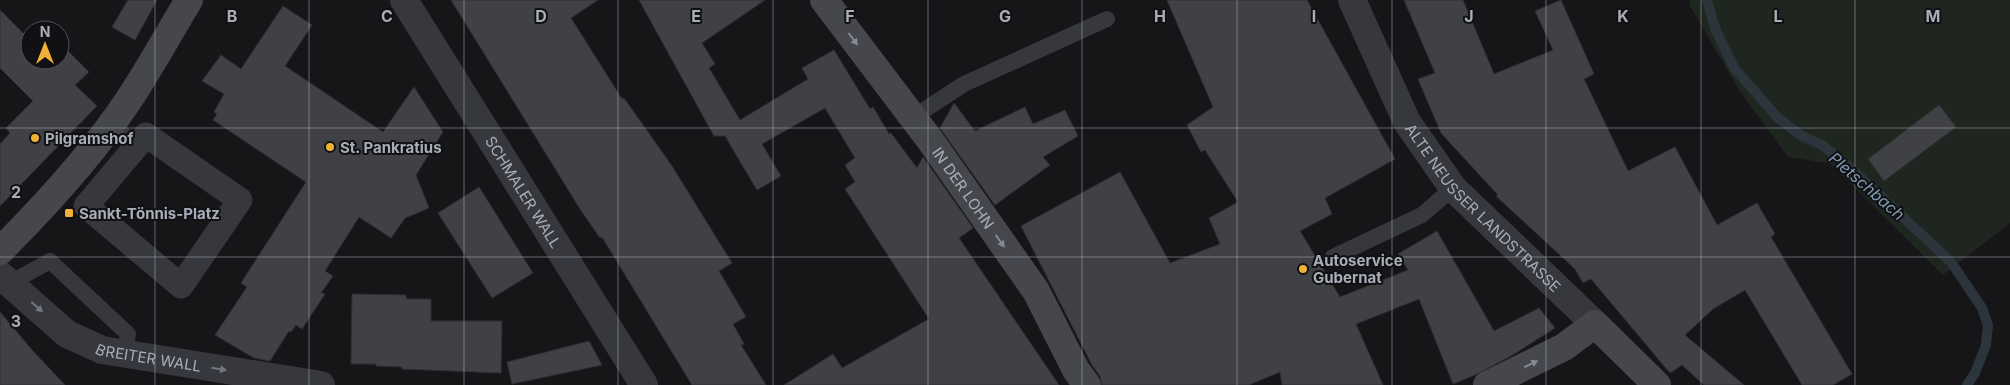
<svg xmlns="http://www.w3.org/2000/svg" width="2010" height="385" font-family="Inter,sans-serif">
  <style>
    .green { fill: #1e261f }
    .lines { fill: none; stroke-linecap: round; stroke-linejoin: round }
    .stream { stroke: #2c353c; stroke-width: 10 }
    .building { fill: #404145; stroke: #303034 }
    .service { stroke: #37383d; stroke-width: 16 }
    .pedestrian { stroke: #37383d; stroke-width: 25 }
    .minor { stroke: #37383d; stroke-width: 28 }
    .tertiary { stroke: #37383d; stroke-width: 28 }
    .secondary { stroke: #45474d; stroke-width: 28 }
    .oneway { fill: #858993 }
    .oneway2 { fill: #757881 }
    .grid { fill: none; stroke: #a8adb8; stroke-width: 1; stroke-opacity: 0.55 }
    .poi-dot { fill: #f2b134; stroke: #111113; stroke-width: 2 }
    .labels { text-anchor: middle; dominant-baseline: central; stroke-width: 4; stroke-linejoin: round; paint-order: stroke }
    .poi-label { font-size: 15px; font-weight: bold; fill: #a8adb8; stroke: #111113; text-anchor: start }
    .street-label { font-size: 15px; fill: #a8adb8; stroke: #111113 }
    .water-label { font-size: 16px; font-style: italic; fill: #7f9bb3; stroke: #111113 }
    .grid-label { font-size: 16px; text-anchor: middle; font-weight: bold; fill: #a8adb8; stroke: #111113; stroke-width: 4; stroke-linejoin: round; paint-order: stroke }
  </style>
  <rect width="100%" height="100%" fill="#161618"/>
  <path class="green" d="M1690 0H2010V223L1943 275 1831 164 1788 157 1741 93 1690 6Z"/>
  <g class="lines">
    <path class="stream" d="M1707 0 1715 28 1734 68 1778 118 1802 136 1822 145 1844 162 1951 262 1982 308 1988 325 1986 345 1975 373 1967 385"/>
  </g>
  <g class="building">
    <path d="M128 0H157L135 40 112 27Z"/>
    <path d="M451 0H598L571 18 622 99 624 98 672 166 732 263 719 271 746 317 733 324 744 344 741 345 766 385H692L602 237 600 238 580 209Z"/>
    <path d="M639 0H765L702 43 715 64 709 68 740 120 808 79 802 68 834 50 870 109 873 107 889 134 891 133 917 168 923 157 973 228 959 238 1059 385H784L833 354 842 368 929 319 845 189 855 182 845 165 855 158 825 108 762 144 781 176 757 190 725 136H714Z"/>
    <path d="M1167 0H1307L1395 159 1325 198 1332 214 1300 231 1340 297 1408 270 1398 254 1437 231 1494 331 1539 308 1555 328 1511 356 1475 375 1453 384 1419 299 1356 324 1383 385H1282L1280 372 1249 385H1102L1100 376 1092 365 1021 226 1120 172 1170 263 1220 244 1209 218 1238 202 1205 150 1201 152 1187 125 1213 107Z"/>
    <path d="M1404 0H1463L1494 74 1553 50 1535 11 1561 0 1594 74 1584 79 1628 171 1675 147 1717 225 1757 203 1775 234 1771 237 1852 374 1833 385H1802L1745 290 1713 309 1685 335 1744 385H1704L1682 365 1670 373 1591 279 1583 283 1575 269 1496 196 1498 195 1441 133 1418 79 1435 73Z"/>
    <path d="M283 6 312 25 285 66 383 132 414 87 443 132 416 175 429 208 405 218 391 238 359 217 325 271 333 276 321 293 325 294 302 329 296 325 291 332 289 331 270 361 254 358 215 335 247 287 241 283 306 182 213 120 217 114 214 112 224 94 202 81 221 55 241 69Z"/>
    <path d="M0 10 30 40V60H60L61 44 89 72 75 85 97 106 0 206V144L10 133 6 128 33 101 0 68Z"/>
    <path d="M954 103 975 131 1025 107 1033 124 1065 110 1078 136 1043 157 1050 165 995 205 940 128Z"/>
    <path d="M1939 105 1956 127 1884 181 1868 159Z"/>
    <path d="M479 187 533 273 492 298 438 213Z"/>
    <path d="M352 294 406 295V299H431V321H502L501 373 402 369V367L376 366V364H351Z"/>
    <path d="M0 312 33 351 65 385H0Z"/>
    <path d="M589 341 602 365 512 384 507 362Z"/>
  </g>
  <g class="lines">
    <g class="service">
      <path d="M912 118 964 84 1107 19"/>
      <path d="M111 125 137 145"/>
      <path d="M1333 257 1422 215 1453 188"/>
      <path d="M10 283 50 261 128 334 124 354"/>
    </g>
    <path class="pedestrian" d="M146 135 240 200 181 286 86 206Z"/>
    <g class="minor">
      <path id="s1" d="M404 0 644 385"/>
      <path id="s2" d="M0 275 67 334 102 350 321 385"/>
    </g>
    <path class="tertiary" id="s3" d="M1352 0 1407 122 1453 188 1595 324"/>
    <g class="secondary">
      <path id="s4" d="M824 0 930 140 1036 291 1076 370 1087 385"/>
      <path d="M0 251C47 204 93 154 130 98 151 66 169 33 189 0"/>
      <path d="M1487 385 1564 347 1595 324 1657 385"/>
    </g>
  </g>
  <defs><path id="oneway-solid" d="M-6-.8H1V-3.2L6.5 0L1 3.2V.8H-6Z" transform="scale(1.25)"/></defs>
  <g class="oneway">
    <use href="#oneway-solid" transform="translate(853 39) rotate(53)"/>
    <use href="#oneway-solid" transform="translate(1000 241) rotate(55)"/>
    <use href="#oneway-solid" transform="translate(1531 364) rotate(-26)"/>
  </g>
  <g class="oneway2">
    <use href="#oneway-solid" transform="translate(37 307) rotate(41)"/>
    <use href="#oneway-solid" transform="translate(219 369) rotate(9)"/>
  </g>
  <path class="grid" d="M155 0V385M309 0V385M464 0V385M618 0V385M773 0V385M928 0V385M1082 0V385M1237 0V385M1392 0V385M1546 0V385M1701 0V385M1855 0V385M0 128H2010M0 257H2010"/>
  <g class="poi-dot">
    <circle cx="35" cy="138" r="5"/>
    <circle cx="330" cy="147" r="5"/>
    <rect x="64" y="208" width="10" height="10" rx="2.5"/>
    <circle cx="1303" cy="269" r="5"/>
  </g>
  <g class="labels">
    <g class="poi-label">
      <text x="45" y="138">Pilgramshof</text>
      <text x="340" y="147">St. Pankratius</text>
      <text x="79" y="213">Sankt-Tönnis-Platz</text>
      <text x="1313" y="260">Autoservice<tspan x="1313" dy="17">Gubernat</tspan></text>
    </g>
    <g class="street-label">
      <text stroke="none"><textPath href="#s4" startOffset="234">IN DER LOHN</textPath></text>
      <text stroke="none"><textPath href="#s1" startOffset="226">SCHMALER WALL</textPath></text>
      <text stroke="none"><textPath href="#s3" startOffset="249">ALTE NEUSSER LANDSTRASSE</textPath></text>
      <text stroke="none"><textPath href="#s2" startOffset="175">BREITER WALL</textPath></text>
    </g>
    <g class="water-label">
      <text transform="translate(1867 186) rotate(41)">Pletschbach</text>
    </g>
  </g>
  <g class="grid-label">
    <text x="232" y="22">B</text>
    <text x="387" y="22">C</text>
    <text x="541" y="22">D</text>
    <text x="696" y="22">E</text>
    <text x="850" y="22">F</text>
    <text x="1005" y="22">G</text>
    <text x="1160" y="22">H</text>
    <text x="1314" y="22">I</text>
    <text x="1469" y="22">J</text>
    <text x="1623" y="22">K</text>
    <text x="1778" y="22">L</text>
    <text x="1933" y="22">M</text>
    <text x="16" y="198">2</text>
    <text x="16" y="327">3</text>
  </g>
  <g transform="translate(45 45)"><circle r="24" fill="#111113" stroke="#4d4f55"/>
  <path d="M0-4L9 19L0 12L-9 19Z" fill="#f2b134"/>
  <text y="-8" font-size="14" font-weight="bold" text-anchor="middle" fill="#a8adb8">N</text>
  </g>
</svg>
